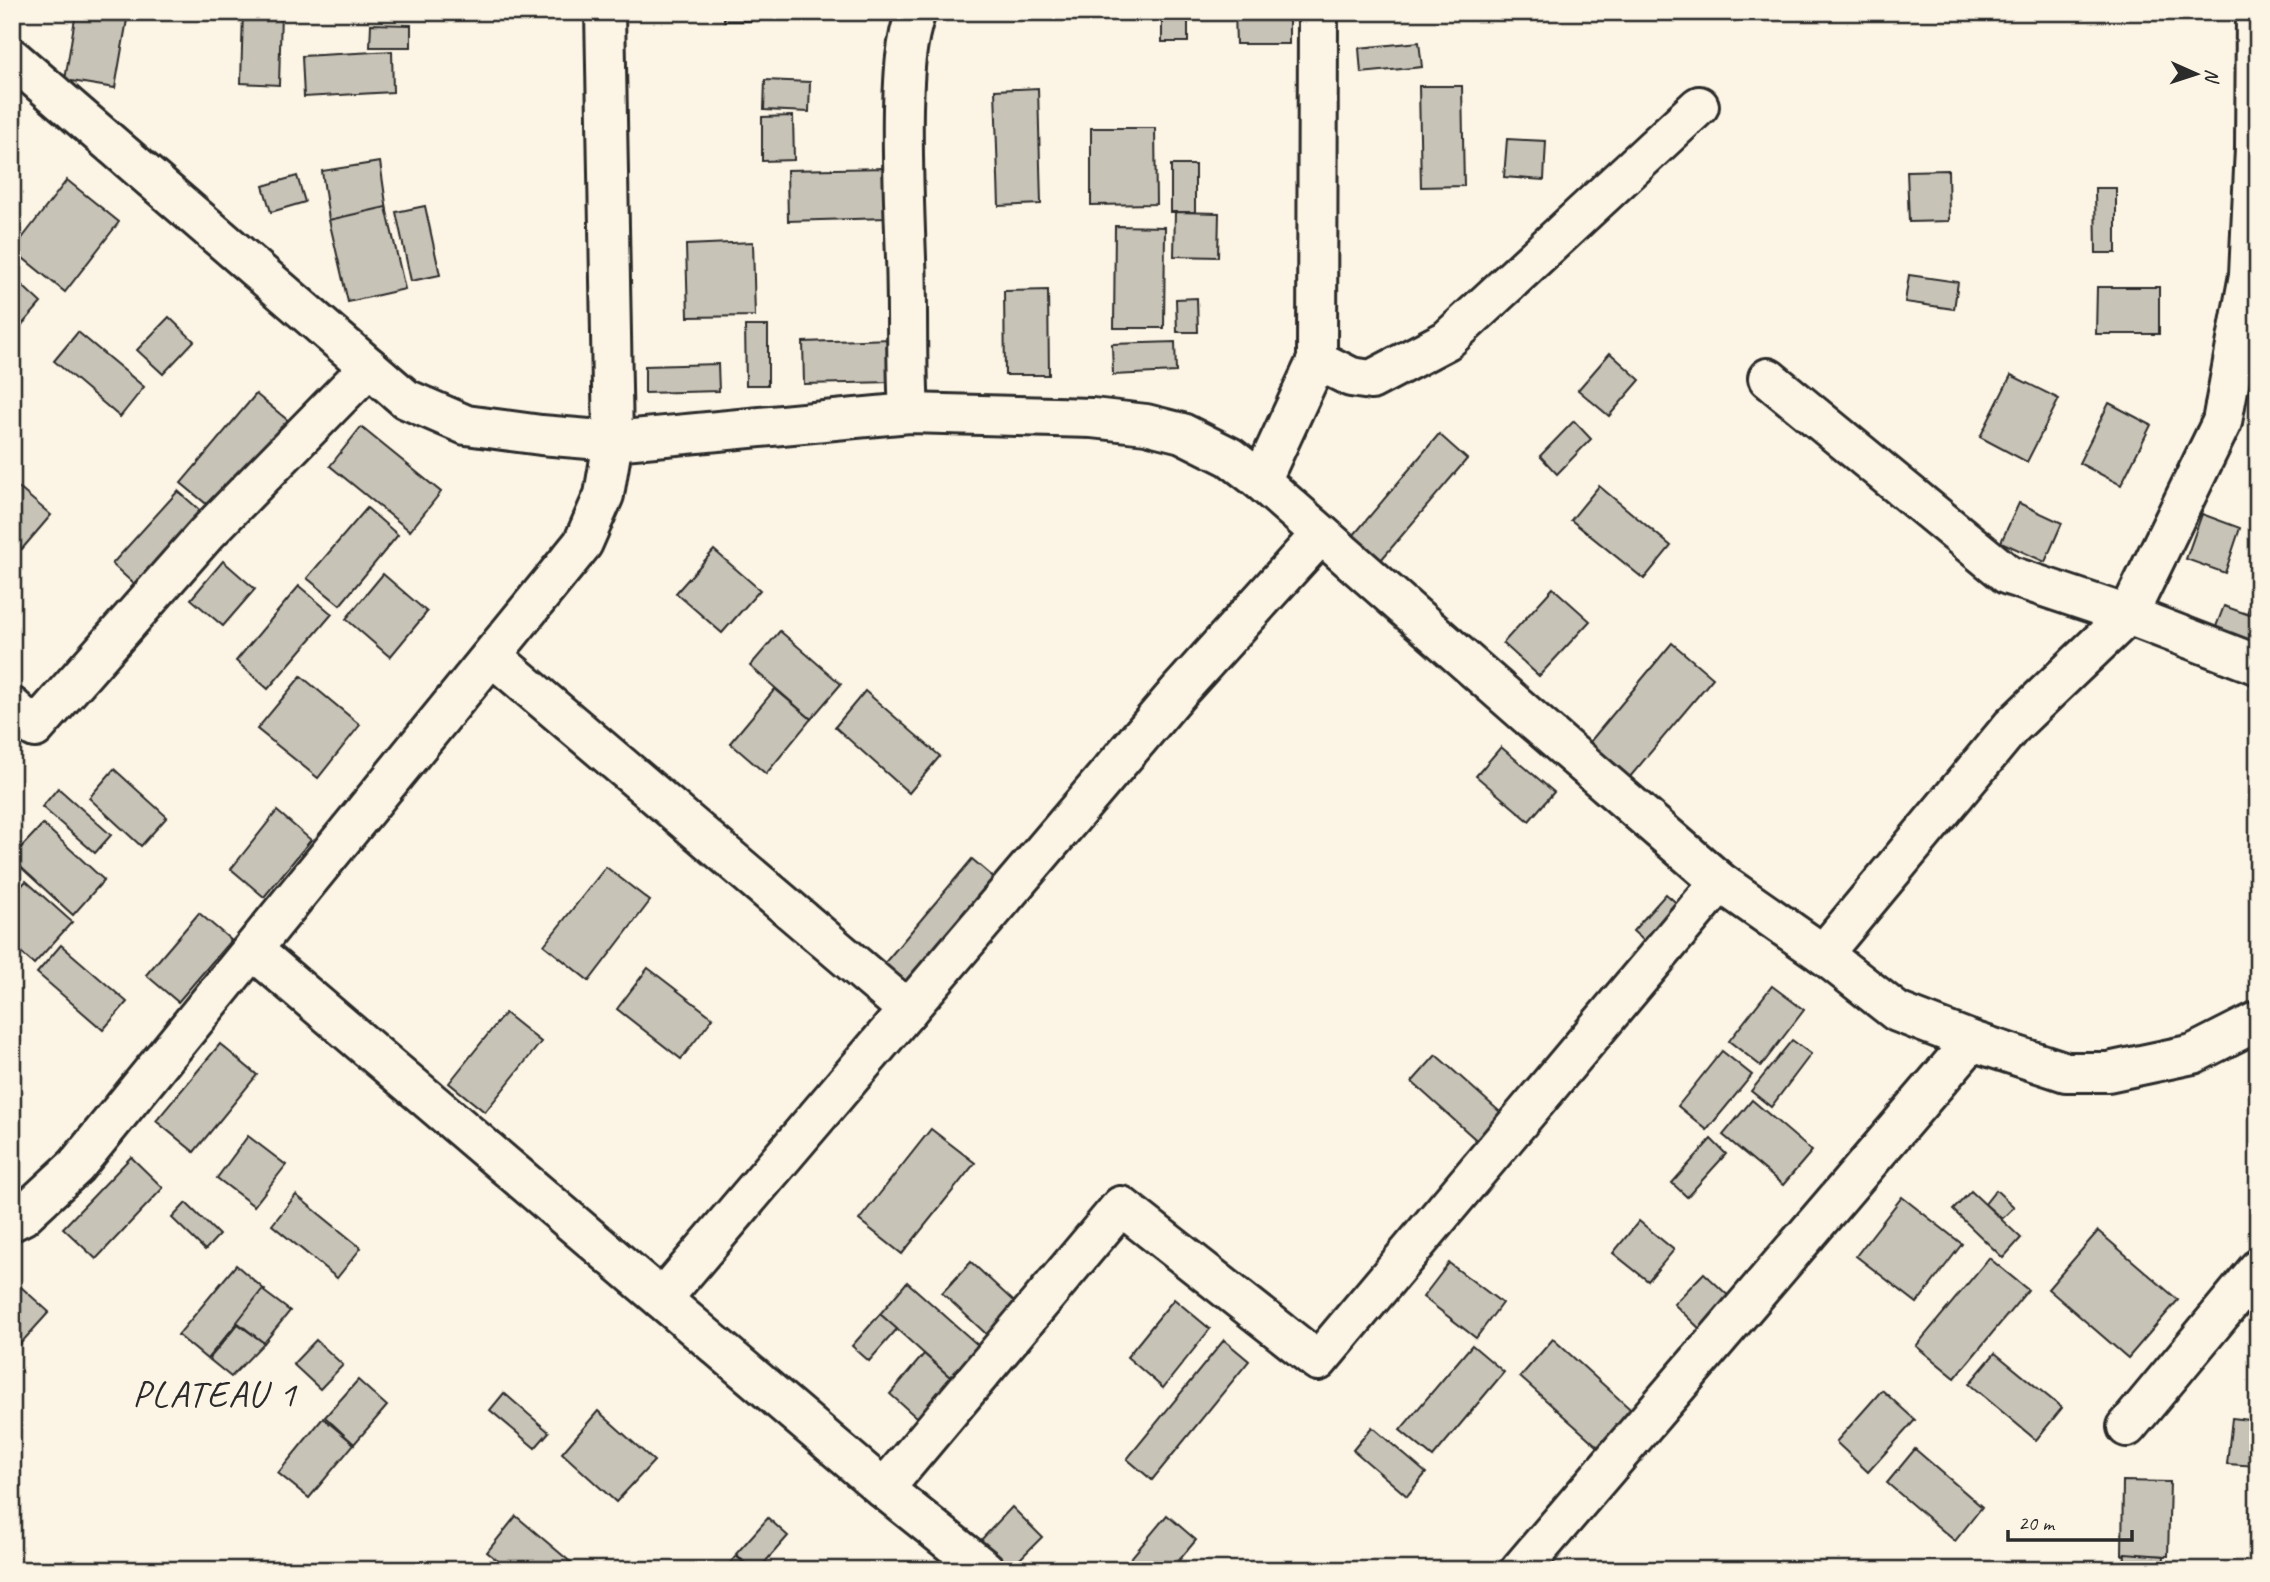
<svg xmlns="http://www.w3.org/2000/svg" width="2270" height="1582" font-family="Caveat,sans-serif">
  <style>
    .building { fill: #c8c3b7; stroke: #2b2b2b; stroke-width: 2 }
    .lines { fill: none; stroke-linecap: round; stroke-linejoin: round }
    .minor-casing { stroke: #2b2b2b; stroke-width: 44 }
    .minor { stroke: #fcf5e5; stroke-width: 38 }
    .labels { text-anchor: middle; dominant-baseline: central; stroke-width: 7; stroke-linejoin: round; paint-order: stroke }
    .quarter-label { font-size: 37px; letter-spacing: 2px; fill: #2b2b2b; stroke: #fcf5e5 }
  </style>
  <rect width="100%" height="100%" fill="#fcf5e5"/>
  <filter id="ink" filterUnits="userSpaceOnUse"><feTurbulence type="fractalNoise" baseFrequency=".0143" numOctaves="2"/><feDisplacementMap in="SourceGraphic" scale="14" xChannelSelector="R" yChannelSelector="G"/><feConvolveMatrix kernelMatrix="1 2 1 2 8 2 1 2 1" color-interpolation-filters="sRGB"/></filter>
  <g filter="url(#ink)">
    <g class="building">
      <path d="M76 12H114L128 14 115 88 65 80Z"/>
      <path d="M243 12H281L279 85 241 83Z"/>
      <rect x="724" y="12" width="27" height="9"/>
      <rect x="1162" y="12" width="26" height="30"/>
      <path d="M1235 12H1289V44H1236Z"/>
      <path d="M371 24 411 25V47H370Z"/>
      <path d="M1419 42 1422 67 1361 73 1359 48Z"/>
      <path d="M392 51 393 92 304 97 302 56Z"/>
      <path d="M765 80 810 82 809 112 764 110Z"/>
      <path d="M1419 86H1462L1464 186 1421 187Z"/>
      <path d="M1038 88 1041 204 999 206 995 90Z"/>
      <path d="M793 116 794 160 762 161V117Z"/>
      <path d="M1091 128H1155L1156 204 1091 205Z"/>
      <path d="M1507 139 1546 141 1544 180 1504 177Z"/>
      <path d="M380 162 387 211 329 220 322 171Z"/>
      <rect x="1171" y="165" width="24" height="47"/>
      <path d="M885 168 886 218 788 221 787 170Z"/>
      <path d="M1948 170 1949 221 1909 222 1907 171Z"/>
      <path d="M297 176 305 202 271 212 263 186Z"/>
      <path d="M67 180 119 222 65 292 13 250Z"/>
      <path d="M2095 188H2116V253H2096Z"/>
      <path d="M425 206 440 275 411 281 396 212Z"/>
      <path d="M386 207 405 289 348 302 329 220Z"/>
      <path d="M1175 212 1219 213 1218 257 1174 256Z"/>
      <path d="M1115 226 1165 227 1164 328H1114Z"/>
      <path d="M753 242 755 316 688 317 686 245Z"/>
      <path d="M1909 275 1958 282 1954 309 1905 302Z"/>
      <path d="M12 276 41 303 13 335 12 334Z"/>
      <path d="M2097 287H2159V334H2096Z"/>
      <path d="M1048 290 1049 375H1005L1004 291Z"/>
      <path d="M1197 298 1198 332H1177L1176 299Z"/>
      <path d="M169 317 194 341 163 374 137 350Z"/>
      <path d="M745 326H768V385H746Z"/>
      <path d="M78 332 144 387 120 417 54 361Z"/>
      <path d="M891 339 893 382 804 384 803 342Z"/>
      <path d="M1175 342 1176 372 1113 375 1112 344Z"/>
      <path d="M1610 353 1640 380 1609 416 1578 390Z"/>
      <path d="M718 364 719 391 645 393V366Z"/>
      <path d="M2011 375 2059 399 2027 462 1980 437Z"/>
      <path d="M256 394 291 423 216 512 181 483Z"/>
      <path d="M2109 403 2151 425 2121 485 2079 463Z"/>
      <path d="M1574 421 1591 439 1557 474 1540 456Z"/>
      <path d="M361 427 441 492 410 531 330 466Z"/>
      <path d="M1439 434 1467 459 1381 560 1353 536Z"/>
      <path d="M12 482 51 515 22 549 12 541Z"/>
      <path d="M1599 486 1671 546 1644 579 1571 520Z"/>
      <path d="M178 491 213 522 146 595 112 564Z"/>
      <path d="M2019 503 2062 523 2045 562 2001 542Z"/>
      <path d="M367 508 398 535 340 605 307 578Z"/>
      <path d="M2202 514 2240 528 2225 573 2186 559Z"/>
      <path d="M714 550 760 590 722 633 676 593Z"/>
      <path d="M223 561 255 589 223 626 191 599Z"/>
      <path d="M383 574 427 612 390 657 346 619Z"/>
      <path d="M299 586 332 614 268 689 236 661Z"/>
      <path d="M1553 588 1590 621 1539 676 1503 643Z"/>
      <path d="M2258 588V617L2247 613Z"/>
      <path d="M2224 606 2258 618V660L2210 642Z"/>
      <path d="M780 631 841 684 811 719 750 666Z"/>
      <path d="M1672 643 1713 678 1629 778 1589 743Z"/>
      <path d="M301 676 360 725 318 778 257 729Z"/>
      <path d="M775 689 811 719 766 774 730 743Z"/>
      <path d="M865 691 940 756 909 793 835 727Z"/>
      <path d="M1501 747 1554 792 1529 821 1476 776Z"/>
      <path d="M114 769 167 817 141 846 89 798Z"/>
      <path d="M58 788 111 835 95 853 42 807Z"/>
      <path d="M277 811 311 840 264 897 231 869Z"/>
      <path d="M43 824 104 880 73 915 12 859V857Z"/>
      <path d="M972 859 1005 887 911 999 878 971Z"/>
      <path d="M606 867 650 901 589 981 544 945Z"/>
      <path d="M26 881 72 922 34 964 12 945V896Z"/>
      <path d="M1666 894 1687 912 1654 950 1633 931Z"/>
      <path d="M199 913 231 940 178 1002 146 975Z"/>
      <path d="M61 945 127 1002 103 1030 37 973Z"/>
      <path d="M648 968 713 1018 681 1059 617 1009Z"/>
      <path d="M1772 986 1804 1010 1761 1066 1729 1041Z"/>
      <path d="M505 1013 541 1042 485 1112 449 1083Z"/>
      <path d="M1792 1040 1811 1054 1771 1107 1751 1091Z"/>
      <path d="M220 1044 257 1075 194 1152 156 1121Z"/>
      <path d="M1722 1051 1752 1075 1707 1130 1678 1106Z"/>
      <path d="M1436 1055 1508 1119 1483 1146 1412 1082Z"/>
      <path d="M1752 1100 1812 1151 1783 1185 1723 1135Z"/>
      <path d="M931 1129 975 1163 902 1254 859 1220Z"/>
      <path d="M248 1136 286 1165 254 1206 217 1178Z"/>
      <path d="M1711 1139 1726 1154 1687 1197 1672 1183Z"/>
      <path d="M131 1157 163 1188 96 1259 63 1228Z"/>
      <path d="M1996 1190 2014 1207 2002 1219 1985 1204Z"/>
      <path d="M1971 1191 2021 1238 2003 1258 1953 1210Z"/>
      <path d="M296 1195 361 1248 337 1278 272 1225Z"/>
      <path d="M1902 1197 1962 1244 1917 1303 1856 1256Z"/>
      <path d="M186 1203 219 1235 205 1250 172 1218Z"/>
      <path d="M1639 1221 1674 1250 1648 1281 1613 1253Z"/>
      <path d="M2098 1231 2178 1300 2128 1358 2048 1289Z"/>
      <path d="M1989 1258 2028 1290 1955 1378 1916 1346Z"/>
      <path d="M971 1262 1024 1311 996 1343 942 1293Z"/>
      <path d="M1449 1263 1502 1303 1476 1338 1423 1297Z"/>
      <path d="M236 1265 265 1290 207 1359 178 1335Z"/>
      <path d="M1704 1273 1734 1301 1704 1333 1674 1304Z"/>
      <path d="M907 1282 988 1354 960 1386 880 1314Z"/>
      <path d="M21 1287 49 1312 12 1353V1297Z"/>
      <path d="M262 1290 290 1311 264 1343 237 1322Z"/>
      <path d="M1174 1299 1210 1329 1163 1388 1127 1357Z"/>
      <path d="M880 1314 897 1329 869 1361 852 1346Z"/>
      <path d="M238 1324 264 1343 231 1377 209 1359Z"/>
      <path d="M1553 1339 1639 1417 1606 1454 1520 1377Z"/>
      <path d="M316 1340 343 1365 320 1389 293 1364Z"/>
      <path d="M1224 1340 1249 1361 1152 1480 1127 1459Z"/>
      <path d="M1472 1345 1504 1372 1433 1457 1400 1430Z"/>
      <path d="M1995 1353 2062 1408 2036 1440 1969 1384Z"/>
      <path d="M924 1354 960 1386 925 1425 890 1394Z"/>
      <path d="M358 1380 387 1406 354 1444 325 1417Z"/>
      <path d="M1882 1390 1915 1420 1868 1472 1836 1442Z"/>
      <path d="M504 1393 549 1432 535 1448 490 1410Z"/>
      <path d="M598 1411 654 1461 616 1502 562 1453Z"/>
      <path d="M323 1418 354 1444 309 1498 278 1473Z"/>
      <path d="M2232 1418 2258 1421V1466L2227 1464Z"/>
      <path d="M1372 1427 1426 1473 1407 1496 1353 1450Z"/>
      <path d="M1915 1449 1982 1507 1955 1541 1887 1483Z"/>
      <path d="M2123 1481 2170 1482 2168 1556 2122 1555Z"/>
      <path d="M1012 1507 1042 1537 1010 1569 981 1540Z"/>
      <path d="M1167 1515 1196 1540 1171 1570H1121Z"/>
      <path d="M516 1516 580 1570H509L487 1552Z"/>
      <path d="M768 1518 788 1536 758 1570H752L736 1554Z"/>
      <path d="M2125 1553 2164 1556 2163 1570H2124Z"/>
      <path d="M736 1556 752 1570H724Z"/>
    </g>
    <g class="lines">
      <g class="minor-casing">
        <g id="minor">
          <path d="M12 58 406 399 466 425 541 435 613 441 909 413 1092 418 1146 424 1182 433 1230 457 1261 481 1527 715 1720 882 1823 954 1897 1012 1972 1041 2066 1072H2108L2193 1054 2258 1021"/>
          <path d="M1317 360 1351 377 1371 380 1447 340 1699 106"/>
          <path d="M1768 378 2008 575 2128 615 2258 665"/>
          <path d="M909 413C906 362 908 310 906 258 904 207 902 158 903 108 904 75 905 43 916 12"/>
          <path d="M1261 481 1317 360 1318 12"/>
          <path d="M492 656 908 1010"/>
          <path d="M12 707 35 728 206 534 369 367"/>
          <path d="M253 950 884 1489 985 1570"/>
          <path d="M1823 954 2011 727 2128 615 2222 422 2249 275 2255 148 2256 12"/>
          <path d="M12 1221 22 1216 76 1166 583 543 604 495 613 441 605 12"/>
          <path d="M662 1299 1180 690 1321 534"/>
          <path d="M2127 1427 2258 1269"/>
          <path d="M884 1489 1121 1206 1318 1361 1720 882"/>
          <path d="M1520 1570 1972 1041"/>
        </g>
      </g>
      <use href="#minor" class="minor"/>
    </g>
  </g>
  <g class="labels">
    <g class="quarter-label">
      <text x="215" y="1393">PLATEAU 1</text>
    </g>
  </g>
  <rect width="2270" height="1582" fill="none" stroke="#fcf5e5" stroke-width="42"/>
  <rect x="21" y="21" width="2228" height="1540" fill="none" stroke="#2b2b2b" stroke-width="2.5" filter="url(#ink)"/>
  <g transform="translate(2196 74) rotate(93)" stroke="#fcf5e5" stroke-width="5" paint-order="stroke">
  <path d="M0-5L12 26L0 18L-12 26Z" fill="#2b2b2b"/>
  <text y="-10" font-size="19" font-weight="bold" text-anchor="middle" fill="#2b2b2b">N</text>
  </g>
  <path d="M2008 1530v10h124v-10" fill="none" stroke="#2b2b2b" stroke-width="3.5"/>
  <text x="2018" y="1530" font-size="21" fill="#2b2b2b" stroke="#fcf5e5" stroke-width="5" paint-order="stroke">20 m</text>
</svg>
